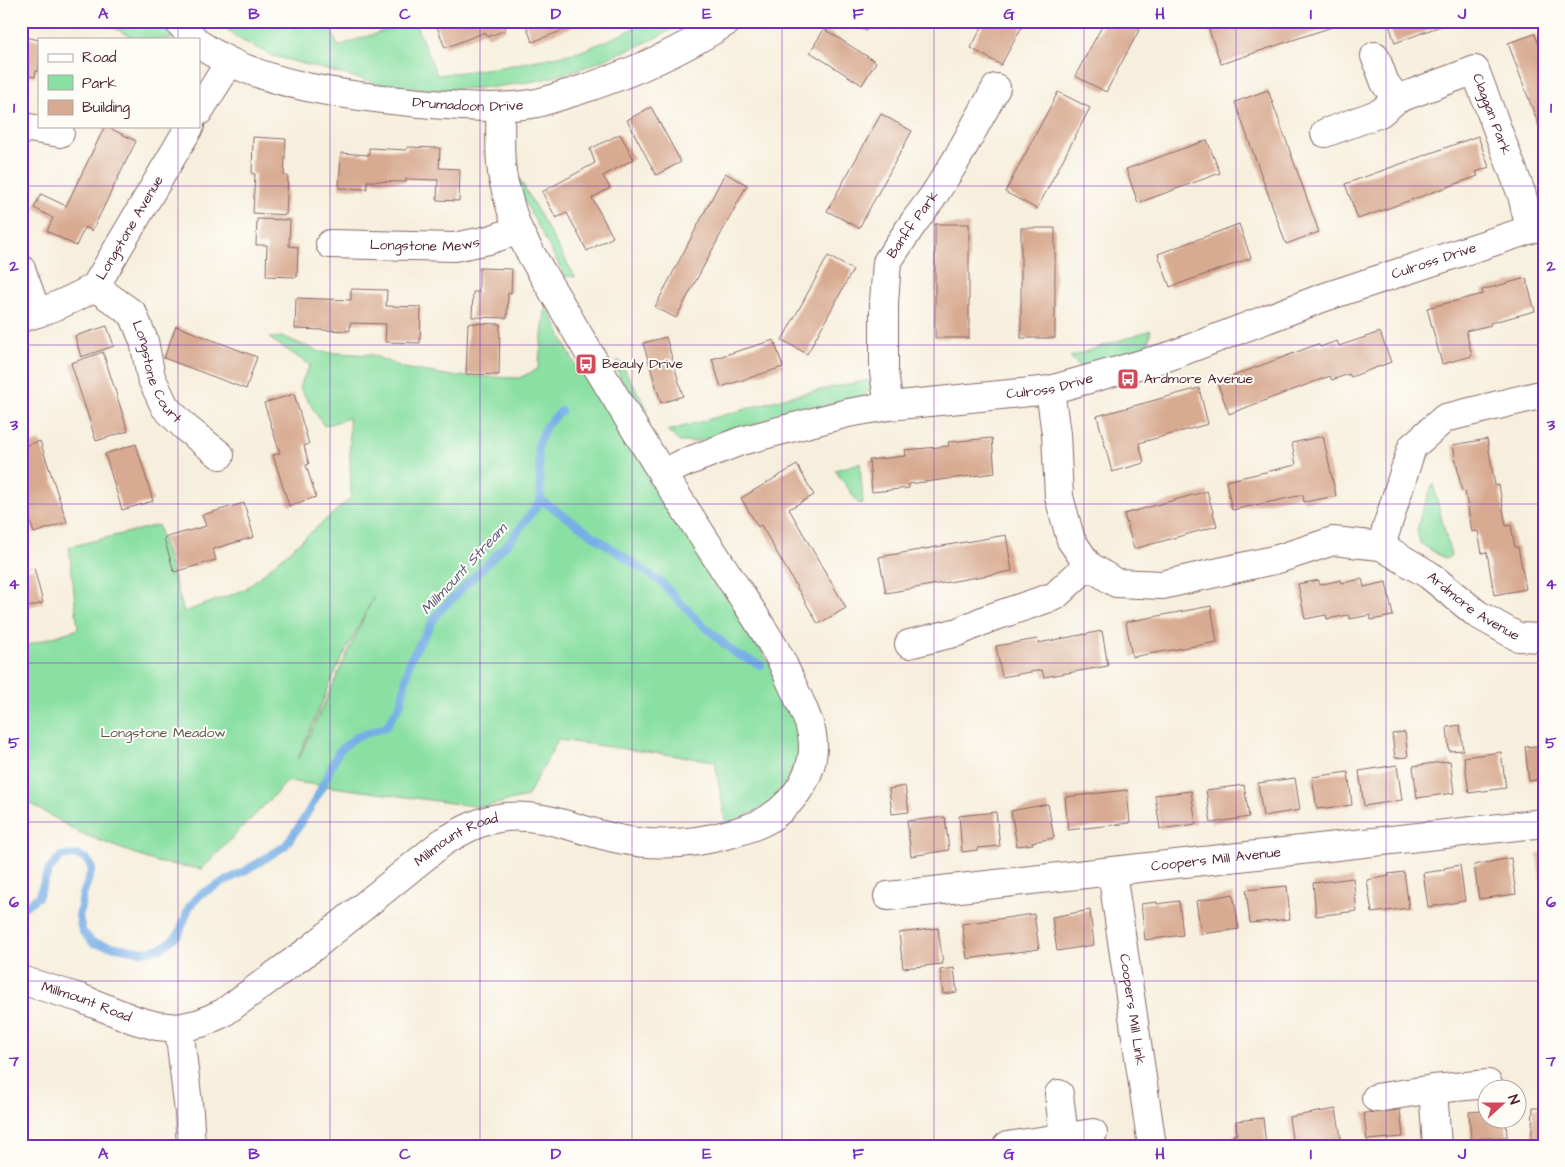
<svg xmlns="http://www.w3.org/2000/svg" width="1565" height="1167" font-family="'Architects Daughter',sans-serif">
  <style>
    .green { fill: #8ae0a3; stroke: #6a8067; fill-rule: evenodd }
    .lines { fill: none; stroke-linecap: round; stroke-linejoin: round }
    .stream { stroke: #76aee6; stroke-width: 8 }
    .building { fill: #d8aa91 }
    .minor-casing { stroke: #876869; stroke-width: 30 }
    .minor { stroke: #fff; stroke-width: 28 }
    .grid { fill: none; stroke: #7b2cbf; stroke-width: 1; stroke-opacity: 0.55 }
    .labels { text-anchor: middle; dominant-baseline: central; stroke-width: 4; stroke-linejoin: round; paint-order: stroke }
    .street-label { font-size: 14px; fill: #4a1f2b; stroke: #fdfcf7 }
    .poi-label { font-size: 14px; fill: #4a1f2b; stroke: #fdfcf7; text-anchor: start }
    .park-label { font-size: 14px; fill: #5d594f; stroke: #fdfcf7 }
    .water-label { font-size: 15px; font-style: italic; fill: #5c5876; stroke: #fdfcf7 }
    .neatline { fill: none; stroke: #7b2cbf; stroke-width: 2 }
    .grid-label { font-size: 16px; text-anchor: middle; font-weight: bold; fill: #7b2cbf }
  </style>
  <rect width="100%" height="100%" fill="#fdfcf7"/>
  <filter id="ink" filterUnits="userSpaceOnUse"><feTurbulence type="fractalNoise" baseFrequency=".02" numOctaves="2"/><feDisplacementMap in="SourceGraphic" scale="10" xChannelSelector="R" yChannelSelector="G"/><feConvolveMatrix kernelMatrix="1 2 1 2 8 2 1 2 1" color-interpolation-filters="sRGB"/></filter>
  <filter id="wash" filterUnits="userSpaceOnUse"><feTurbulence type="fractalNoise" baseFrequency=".0096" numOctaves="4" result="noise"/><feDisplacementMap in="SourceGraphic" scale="20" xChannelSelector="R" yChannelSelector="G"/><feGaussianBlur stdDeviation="1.12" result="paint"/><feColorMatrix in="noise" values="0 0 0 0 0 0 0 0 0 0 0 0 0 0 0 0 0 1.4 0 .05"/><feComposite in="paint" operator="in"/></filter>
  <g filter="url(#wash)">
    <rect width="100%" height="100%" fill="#f7efdd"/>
    <g class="green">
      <path d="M87 21H161L172 39H136L110 26Z"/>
      <path d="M219 21H328L338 46 414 21 437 75 502 67 579 52 625 33 645 21H686L652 40 586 67 542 80 494 87 436 90 380 84 273 56 235 37Z"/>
      <path d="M519 178 575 277 565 276 519 191Z"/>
      <path d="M546 303 569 353 581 374H588L781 682 805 749 796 775 769 804 726 826 715 761 558 740 527 797 481 807 288 781 202 869 156 862 80 833 21 798V647L78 629 69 547 158 525 184 612 244 590 351 498 349 418 324 426 299 387 310 365 269 338 284 337 320 352 372 355 404 368 452 376 519 378 538 369ZM374 596 299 758H298L337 668Z"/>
      <path d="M1151 330 1148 344 1126 354 1080 367 1070 357Z"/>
      <path d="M619 360 648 410 640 414 614 365Z"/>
      <path d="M874 379 869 391 862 397 779 417 695 442H679L668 431 791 396Z"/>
      <path d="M860 463 863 503 859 504 835 470Z"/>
      <path d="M1433 484 1451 556 1445 559 1420 543 1417 531 1421 514Z"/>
    </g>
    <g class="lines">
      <g class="stream">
        <path d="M541 500 661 582 697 620 736 654 761 665"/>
        <path d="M541 500 538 446 546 426 561 411"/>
        <path d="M21 909 38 897 49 870 61 856 76 855 87 859 92 869 83 895 79 916 82 931 93 943 144 952 162 948 179 934 189 907 201 894 248 869 285 846 300 825 318 795 339 751 356 737 386 727 401 703 410 660 437 614 511 540 541 500"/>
      </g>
    </g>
    <g id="blocks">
      <g class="building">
        <path d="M435 21H503L506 30 487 37 485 32 445 48Z"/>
        <path d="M525 21H588L532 42Z"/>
        <path d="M847 21H871L866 31Z"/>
        <path d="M985 21H1025L1001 65 971 48Z"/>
        <path d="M1105 21H1144L1106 92 1075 76Z"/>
        <path d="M1236 21H1347V22L1221 64 1209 30Z"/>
        <path d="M1388 21H1454L1395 43Z"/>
        <path d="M824 29 876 62 862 85 810 52Z"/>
        <path d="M1535 34 1544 59V140L1508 43Z"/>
        <path d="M21 36 39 40V71H36L35 77 21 74Z"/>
        <path d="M1268 90 1319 232 1286 244 1235 102Z"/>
        <path d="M1058 92 1090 108 1037 209 1005 192Z"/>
        <path d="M651 107 681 162 656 175 627 120Z"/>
        <path d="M881 114 912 131 859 228 827 211Z"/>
        <path d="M105 126 136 141 92 231 85 227 76 246 47 231 53 218 34 208 41 194 66 206Z"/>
        <path d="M620 134 634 159 603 176 610 188 592 198 613 237 587 251 567 213 556 218 542 192 595 163 590 149Z"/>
        <path d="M1478 136 1489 167 1476 172 1478 176 1358 219 1345 184Z"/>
        <path d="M253 137 286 139 284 176H288L286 215 253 213 255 174H252Z"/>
        <path d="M1207 140 1220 173 1138 203 1126 169Z"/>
        <path d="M407 147 440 148 439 168 460 169 459 201 437 200 438 180 406 179V182L367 181V189L339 188 341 153 369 155V148L407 150Z"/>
        <path d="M725 173 747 185 676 318 655 307Z"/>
        <path d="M257 219 290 220 289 246 298 247 297 277 266 276 267 245H256Z"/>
        <rect x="935" y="224" width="34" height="114"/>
        <path d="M1239 224 1251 258 1170 287 1158 254Z"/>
        <rect x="1021" y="228" width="34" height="110"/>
        <path d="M828 256 853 270 807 354 782 340Z"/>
        <path d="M479 268 512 269 511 293H508L507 318 472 317 473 292H479Z"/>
        <path d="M1526 278 1535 311 1490 323 1491 325 1466 331 1472 356 1442 364 1427 308 1483 294 1482 290Z"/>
        <path d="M351 289 387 290 386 306 421 307 420 343 385 342 386 324 350 323V331L295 329 296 298 351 300Z"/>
        <path d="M468 323 500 324 499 375 466 374Z"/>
        <path d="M107 326 114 346 81 357 75 336Z"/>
        <path d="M176 326 257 357 246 389 164 358Z"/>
        <path d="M1380 332 1391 362 1351 377 1349 374 1332 380 1330 376 1229 414 1217 382 1318 344 1320 347 1337 341 1339 346Z"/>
        <path d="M666 337 683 396 661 403 643 343Z"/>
        <path d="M774 340 783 367 721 387 712 359Z"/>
        <path d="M103 352 128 431 96 441 71 363Z"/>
        <path d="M1199 388 1208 424 1139 443 1144 463 1112 472 1097 416Z"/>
        <path d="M294 394 309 444 304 446 309 464 306 465 316 497 289 506 273 455 280 453 264 403Z"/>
        <path d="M1323 436 1336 496 1304 502 1303 495 1232 510 1226 481 1296 465 1292 443Z"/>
        <path d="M992 438 995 473 909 484V488L872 492 869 460 906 456 905 450 949 446 948 442Z"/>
        <path d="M1487 439 1495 486 1499 485 1506 526 1511 525 1515 547H1518L1526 589 1494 595 1487 552 1482 553 1478 531 1472 532 1465 491 1462 492 1453 445Z"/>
        <path d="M40 441 67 522 34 533 21 494V447Z"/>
        <path d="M136 444 153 501 122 510 105 454Z"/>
        <path d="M797 465 814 495 789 509 846 608 818 624 761 525 758 527 741 498Z"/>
        <path d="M1207 491 1217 526 1134 549 1124 514Z"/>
        <path d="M244 503 254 537 213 549 216 560 174 572 164 538 206 526 202 515Z"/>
        <path d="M1006 535 1012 571 886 593 879 557Z"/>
        <path d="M34 568 43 603 21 609V572Z"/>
        <path d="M1362 579 1364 587 1386 582 1393 616 1371 620 1370 615 1350 619 1348 615 1327 619 1326 615 1305 619 1298 584 1319 580V585L1341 580 1342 583Z"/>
        <path d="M1211 606 1217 642 1132 657 1126 622Z"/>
        <path d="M1102 631 1108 666 1044 677 1042 670 1002 677 996 646 1037 639 1038 643Z"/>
        <path d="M1460 725 1463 750 1449 751 1447 727Z"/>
        <path d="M1405 732 1408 757 1395 758 1392 734Z"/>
        <path d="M1544 745V779L1529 781 1525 747Z"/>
        <path d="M1501 752 1506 788 1469 793 1464 757Z"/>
        <path d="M1450 761 1454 793 1417 798 1413 766Z"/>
        <path d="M1397 765 1402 800 1364 806 1359 771Z"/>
        <path d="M1348 772 1352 805 1317 809 1312 777Z"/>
        <path d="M1295 778 1300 810 1263 816 1258 783Z"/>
        <path d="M1244 785 1249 817 1211 823 1206 790Z"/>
        <path d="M905 786 909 812 892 814 889 789Z"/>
        <path d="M1127 790 1130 823 1068 830 1065 797Z"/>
        <path d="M1191 791 1196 824 1160 829 1155 795Z"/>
        <path d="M1048 804 1054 838 1032 842 1033 844 1017 846 1011 811Z"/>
        <path d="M996 812 1000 846 978 848V850L962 852 959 816Z"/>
        <path d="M945 817 949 850 911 856 907 821Z"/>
        <path d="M1544 853V887H1541L1537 854Z"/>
        <path d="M1511 858 1516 894 1479 899 1474 865Z"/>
        <path d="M1460 865 1465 901 1428 907 1423 873 1444 870V868Z"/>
        <path d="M1404 872 1409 908 1372 913 1367 880 1389 876 1388 874Z"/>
        <path d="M1353 878 1357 911 1316 916 1313 883Z"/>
        <path d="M1287 886 1290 919 1250 923 1246 890Z"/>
        <path d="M1233 894 1239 929 1201 934 1196 901Z"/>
        <path d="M1179 901 1183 935 1145 940 1141 904 1157 902V904Z"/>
        <path d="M1090 910 1094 945 1057 951 1052 917Z"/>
        <path d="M1034 914 1039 949 967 959 962 924Z"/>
        <path d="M938 928 943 964 903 968 899 933Z"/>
        <path d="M954 968 957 992 943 994 940 970Z"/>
        <path d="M1488 1106V1120H1506L1507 1137 1471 1139 1469 1112 1482 1111V1107Z"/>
        <path d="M1387 1107V1111L1400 1110 1403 1137 1367 1140 1364 1113 1377 1112V1108Z"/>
        <path d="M1533 1108H1544V1146H1531Z"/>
        <path d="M1336 1109 1342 1143 1328 1146H1293L1289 1117Z"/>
        <path d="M1263 1118 1266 1146H1239V1144H1235L1233 1135 1237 1134 1236 1121Z"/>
      </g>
    </g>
  </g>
  <g filter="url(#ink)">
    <use href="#blocks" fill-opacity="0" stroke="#876869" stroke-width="1"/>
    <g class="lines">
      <g class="minor-casing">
        <g id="minor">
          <path d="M178 21 194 39"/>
          <path id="s1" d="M199 44C259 86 348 96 420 103 459 106 499 110 537 103 550 100 562 95 574 92 628 75 680 52 728 21"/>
          <path d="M1375 56 1385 83 1397 99"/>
          <path d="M199 111 229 63"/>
          <path d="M21 131 23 127 60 133"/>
          <path id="s2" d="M1325 133 1380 113 1397 99 1475 70 1522 195 1530 229"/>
          <path id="s3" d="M330 244 454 247 489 240 518 230"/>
          <path d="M21 269 37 313"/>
          <path id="s4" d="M95 287 133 314 144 341 151 377 165 407 187 429 220 455"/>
          <path id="s5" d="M21 318C47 311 72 300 95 287L190 126"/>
          <path id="s6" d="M889 406 884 372V302L887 262 914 222 932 198 955 162 996 88"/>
          <path id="s7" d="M662 474 684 463 741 441 848 413 889 406 1050 390 1170 356 1322 298 1544 225"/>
          <path d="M1381 546 1412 447 1445 418 1544 394"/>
          <path id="s8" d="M1088 565 1116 583 1162 585 1278 559 1333 541 1381 546 1429 575 1477 614 1518 637 1544 638"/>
          <path d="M909 644 958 632 987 619 1055 596 1088 565 1071 540 1059 497 1056 434 1050 390"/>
          <path id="s9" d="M1112 872 1152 1146"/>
          <path id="s10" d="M888 896 1544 823"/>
          <path id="s11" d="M21 980 80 998 135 1020 157 1026 179 1028 201 1023 223 1013 257 988 312 948 443 842C463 830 482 819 506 817 545 813 582 832 619 839 657 847 696 844 733 833 746 829 760 825 770 818 797 800 818 768 812 735 810 722 803 709 798 697 792 685 787 672 781 660 765 630 745 601 726 572 672 490 620 407 571 322 554 292 534 262 519 231 513 218 509 202 505 187 498 162 501 133 500 107"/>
          <path d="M179 1028 189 1112 191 1146"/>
          <path d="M1433 1089 1437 1146"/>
          <path d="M1059 1094 1064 1137"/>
          <path d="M1376 1098 1433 1089 1488 1084"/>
          <path d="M1007 1146 1093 1133"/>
        </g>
      </g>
      <use href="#minor" class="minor"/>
    </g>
  </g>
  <path class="grid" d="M178 21V39M330 21V1146M480 21V1146M632 21V1146M782 21V1146M934 21V1146M1084 21V1146M1236 21V1146M1386 21V1146M178 126V1146M21 186H1544M21 345H1544M21 504H1544M21 663H1544M21 822H1544M21 981H1544"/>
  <defs>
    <g id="bus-square" transform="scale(1.125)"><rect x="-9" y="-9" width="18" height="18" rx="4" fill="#d1495b" stroke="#fdfcf7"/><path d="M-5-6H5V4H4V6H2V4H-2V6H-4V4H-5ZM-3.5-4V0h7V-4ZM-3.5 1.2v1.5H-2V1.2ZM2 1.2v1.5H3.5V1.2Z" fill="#fff"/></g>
  </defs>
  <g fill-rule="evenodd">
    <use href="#bus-square" x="586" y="364"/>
    <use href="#bus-square" x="1128" y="379"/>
  </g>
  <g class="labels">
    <g class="street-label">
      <text stroke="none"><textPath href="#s1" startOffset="279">Drumadoon Drive</textPath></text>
      <text stroke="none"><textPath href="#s2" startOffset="211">Claggan Park</textPath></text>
      <text stroke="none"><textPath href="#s6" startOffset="190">Banff Park</textPath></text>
      <text stroke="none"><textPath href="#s5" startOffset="149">Longstone Avenue</textPath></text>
      <text stroke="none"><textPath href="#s3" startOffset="95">Longstone Mews</textPath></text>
      <text stroke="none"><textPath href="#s7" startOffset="805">Culross Drive</textPath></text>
      <text stroke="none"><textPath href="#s4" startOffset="110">Longstone Court</textPath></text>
      <text stroke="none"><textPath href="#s7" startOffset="400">Culross Drive</textPath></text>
      <text stroke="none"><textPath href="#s8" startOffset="415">Ardmore Avenue</textPath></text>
      <text stroke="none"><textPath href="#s11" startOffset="504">Millmount Road</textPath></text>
      <text stroke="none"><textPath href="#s10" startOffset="330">Coopers Mill Avenue</textPath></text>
      <text stroke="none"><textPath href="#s11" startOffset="69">Millmount Road</textPath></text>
      <text stroke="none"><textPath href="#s9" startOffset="139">Coopers Mill Link</textPath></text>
    </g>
    <g class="poi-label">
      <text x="602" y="364">Beauly Drive</text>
      <text x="1144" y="379">Ardmore Avenue</text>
    </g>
    <g class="park-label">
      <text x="163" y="733">Longstone Meadow</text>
    </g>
    <g class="water-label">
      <text transform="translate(464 569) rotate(-47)">Millmount Stream</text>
    </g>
  </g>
  <rect width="1565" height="1167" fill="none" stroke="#fdfcf7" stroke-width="55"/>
  <rect x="38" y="38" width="162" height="90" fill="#fdfcf7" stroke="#b5a4a5"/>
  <rect x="48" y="54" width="25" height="8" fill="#ffffff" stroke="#b5a4a5"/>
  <text x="82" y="62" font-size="15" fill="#4a1f2b">Road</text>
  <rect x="48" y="75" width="25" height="15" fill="#8ae0a3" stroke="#b5a4a5"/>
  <text x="82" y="88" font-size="15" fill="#4a1f2b">Park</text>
  <rect x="48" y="100" width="25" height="15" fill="#d8aa91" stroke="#b5a4a5"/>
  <text x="82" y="112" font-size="15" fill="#4a1f2b">Building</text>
  <g transform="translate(1502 1104) rotate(69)"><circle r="24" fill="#fdfcf7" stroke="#b5a4a5"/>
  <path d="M0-4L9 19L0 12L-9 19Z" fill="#d1495b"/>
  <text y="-8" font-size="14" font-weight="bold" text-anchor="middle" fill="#4a1f2b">N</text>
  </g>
  <rect x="28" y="28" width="1510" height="1112" class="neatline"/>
  <g class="grid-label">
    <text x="103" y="19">A</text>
    <text x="254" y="19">B</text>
    <text x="405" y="19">C</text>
    <text x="556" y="19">D</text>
    <text x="707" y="19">E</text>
    <text x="858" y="19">F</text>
    <text x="1009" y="19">G</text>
    <text x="1160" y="19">H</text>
    <text x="1311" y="19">I</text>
    <text x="1462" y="19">J</text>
    <text x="14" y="113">1</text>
    <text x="1551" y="113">1</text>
    <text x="14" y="271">2</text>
    <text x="1551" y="271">2</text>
    <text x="14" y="430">3</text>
    <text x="1551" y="430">3</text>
    <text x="14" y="589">4</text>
    <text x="1551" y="589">4</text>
    <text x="14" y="748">5</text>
    <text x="1551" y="748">5</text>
    <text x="14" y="907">6</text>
    <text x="1551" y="907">6</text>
    <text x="14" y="1066">7</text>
    <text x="1551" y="1066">7</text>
    <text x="103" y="1159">A</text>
    <text x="254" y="1159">B</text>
    <text x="405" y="1159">C</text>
    <text x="556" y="1159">D</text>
    <text x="707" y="1159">E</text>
    <text x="858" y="1159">F</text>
    <text x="1009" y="1159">G</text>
    <text x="1160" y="1159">H</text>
    <text x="1311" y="1159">I</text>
    <text x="1462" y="1159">J</text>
  </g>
</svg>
